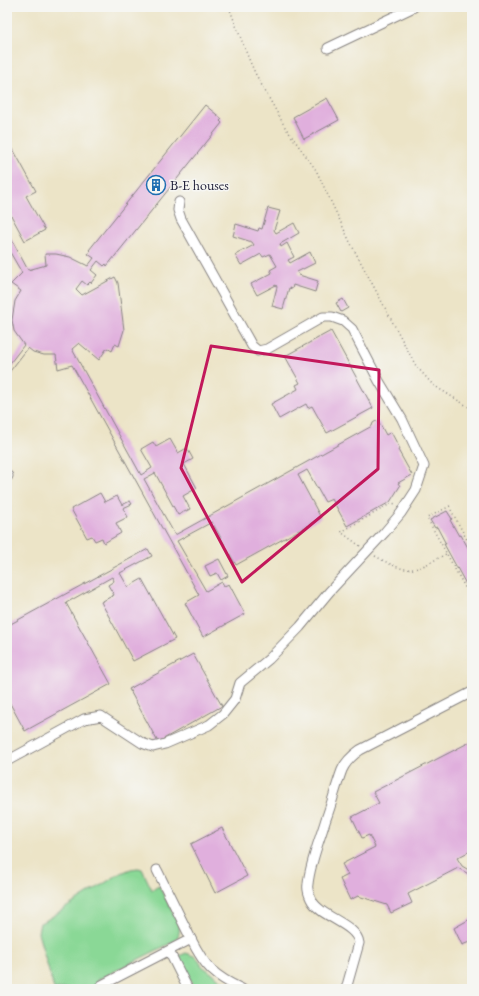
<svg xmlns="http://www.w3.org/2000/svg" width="479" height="996" font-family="'EB Garamond',serif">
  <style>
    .green { fill: #8ad896; stroke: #567d68 }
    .building { fill: #e0afdd }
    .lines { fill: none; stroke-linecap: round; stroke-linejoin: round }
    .minor-casing { stroke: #878381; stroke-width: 11 }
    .path { stroke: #878381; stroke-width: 1.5; stroke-dasharray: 1 3; stroke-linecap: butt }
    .minor { stroke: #fff; stroke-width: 9 }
    .marked { fill: none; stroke: #c2185b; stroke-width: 3; stroke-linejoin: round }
    .labels { text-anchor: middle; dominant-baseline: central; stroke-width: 3; stroke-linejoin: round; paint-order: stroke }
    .poi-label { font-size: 14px; fill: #22223b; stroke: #f6f6f2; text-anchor: start }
  </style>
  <rect width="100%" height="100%" fill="#f6f6f2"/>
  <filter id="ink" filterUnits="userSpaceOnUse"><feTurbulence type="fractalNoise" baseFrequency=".025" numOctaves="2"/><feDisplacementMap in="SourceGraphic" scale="8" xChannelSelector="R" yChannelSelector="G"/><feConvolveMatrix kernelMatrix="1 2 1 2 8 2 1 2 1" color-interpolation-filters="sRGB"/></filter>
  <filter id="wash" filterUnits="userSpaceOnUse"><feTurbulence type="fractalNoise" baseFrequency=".012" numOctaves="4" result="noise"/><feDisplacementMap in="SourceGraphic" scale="16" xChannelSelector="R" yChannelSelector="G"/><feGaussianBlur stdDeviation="0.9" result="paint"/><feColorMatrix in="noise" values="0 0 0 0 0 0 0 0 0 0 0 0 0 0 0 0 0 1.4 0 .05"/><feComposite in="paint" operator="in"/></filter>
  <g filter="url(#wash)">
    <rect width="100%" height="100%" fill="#ece4c7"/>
    <g class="green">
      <path d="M138 868 142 869 152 890 159 886 179 925C180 933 179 937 173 942L99 979 92 989H54L38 933 40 923 45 921 119 874 131 869Z"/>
      <path d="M186 953 196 957 202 966 233 989H195L179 956Z"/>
    </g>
    <g id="blocks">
      <g class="building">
        <path d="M327 98 339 120 304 139 293 117Z"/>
        <path d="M205 105 222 119 220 121 222 123 107 266 106 264 104 266 98 261 91 270 97 275 91 283 90 282 87 285 82 281 76 289 82 295 115 277 118 283 124 330 119 346 115 344 112 351 107 348 99 360 79 343 72 349 141 475 152 468 141 449 153 442 156 447 170 439 178 453 187 448 193 459 184 464 197 488 183 496 190 509 178 515 155 473 144 479 175 535 372 426 373 423 376 421 379 422 386 435 391 432 400 449 398 450 412 475 398 483 400 486 390 502 347 526 332 499 325 502 307 470 298 475 321 518 236 565 212 522 177 541 206 591 222 582 224 586 229 584 245 614 203 637 185 603 199 595 72 365 58 369 56 355H44L33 352 28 348 7 375V367L24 345 14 331 12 320 15 301 21 291 11 284 22 273 7 247V231L28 270 46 265 45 254H56L70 257 88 266 94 258 88 254 90 251 89 250Z"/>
        <path d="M13 149 36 191 26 196 45 230 25 241 7 208V152Z"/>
        <path d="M268 208 280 211 274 230 276 233 294 223 299 233 280 244 281 247 287 243 294 257 288 260 290 263 310 252 315 263 297 272 299 275 318 281 315 292 293 285 292 289 289 288 283 309 272 306 277 287 276 285 257 295 251 284 272 273 270 270 277 266 270 254 263 257 261 254 241 265 235 255 254 245 252 242 233 236 236 224 258 231 259 228 262 229Z"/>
        <path d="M343 299 348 308 341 312 336 303Z"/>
        <path d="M331 331 373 408 327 433 312 406 308 408 306 404 279 419 271 404 298 389 296 385 300 383 285 356Z"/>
        <path d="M100 493 105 502 117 496 122 505 130 501 132 504 123 508 128 517 116 523 121 533 104 543 102 538 95 541 92 536 87 538 71 509Z"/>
        <path d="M447 511 452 519 450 520 459 536 461 535 472 555V595L444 544H446L437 527 435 528 430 520Z"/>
        <path d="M148 549 152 556 120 573 128 587 142 579 175 639 133 661 101 602 114 595 108 585 114 581 112 577 66 603 111 684 25 731 7 698V626Z"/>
        <path d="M219 559 228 576 221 580 217 573 210 576 205 566Z"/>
        <path d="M193 654 222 706 158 742 129 689Z"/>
        <path d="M472 741V850L457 858 462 866 472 872V876L458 868 408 894 412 903 391 913 387 905 358 896 350 900 340 879 348 875 342 864 375 847 369 835 362 838 352 817 379 803 373 792Z"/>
        <path d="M222 828 247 876 215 893 191 844Z"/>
        <path d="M472 918V941L462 945 454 928Z"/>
      </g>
    </g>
  </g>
  <g filter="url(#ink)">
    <use href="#blocks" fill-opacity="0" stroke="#878381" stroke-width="1"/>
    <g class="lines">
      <g class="minor-casing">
        <g id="minor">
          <path d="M328 48 414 7"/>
          <path d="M7 476H8"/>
          <path d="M7 761 84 719 101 716 142 743 153 747 165 744 209 725 223 714 235 699 240 683 269 659 300 627 329 592 385 532 401 513 416 490 424 466 402 419 379 381 352 329 343 321 332 317H323L267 349 258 351 252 346 181 219 178 210 179 202"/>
          <path d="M157 870 191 939"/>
          <path d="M169 951 188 989"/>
          <path d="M98 989 102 985 191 939C205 967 214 976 242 989"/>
          <path d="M346 989 359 943C357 924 319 917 311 899 309 895 307 889 308 884 310 863 320 839 326 819 332 803 336 786 342 770 346 761 353 755 360 750L472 692"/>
        </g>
      </g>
      <g class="path">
        <path d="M229 7 248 57 255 73 285 127 316 170 350 242 416 366 433 385 472 409"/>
        <path d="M450 506 427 518 472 600"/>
        <path d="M451 510 472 549"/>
        <path d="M360 546 341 532 392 503 396 504"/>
        <path d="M375 556C411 576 412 572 446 554"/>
      </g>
      <use href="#minor" class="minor"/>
    </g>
  </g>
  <path class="marked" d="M211 346 379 370 378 469 242 582 181 468Z"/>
  <defs>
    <g id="building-ring" transform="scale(1)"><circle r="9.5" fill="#f6f6f2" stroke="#1f6fb2" stroke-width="1.5"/><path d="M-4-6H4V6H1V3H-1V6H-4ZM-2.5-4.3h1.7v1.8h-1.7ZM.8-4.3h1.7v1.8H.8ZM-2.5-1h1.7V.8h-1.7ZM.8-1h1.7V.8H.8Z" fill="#1f6fb2"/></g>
  </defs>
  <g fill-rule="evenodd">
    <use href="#building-ring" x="156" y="185"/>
  </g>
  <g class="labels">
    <g class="poi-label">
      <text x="170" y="185">B-E houses</text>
    </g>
  </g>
  <rect width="479" height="996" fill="none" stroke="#f6f6f2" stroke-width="24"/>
</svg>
